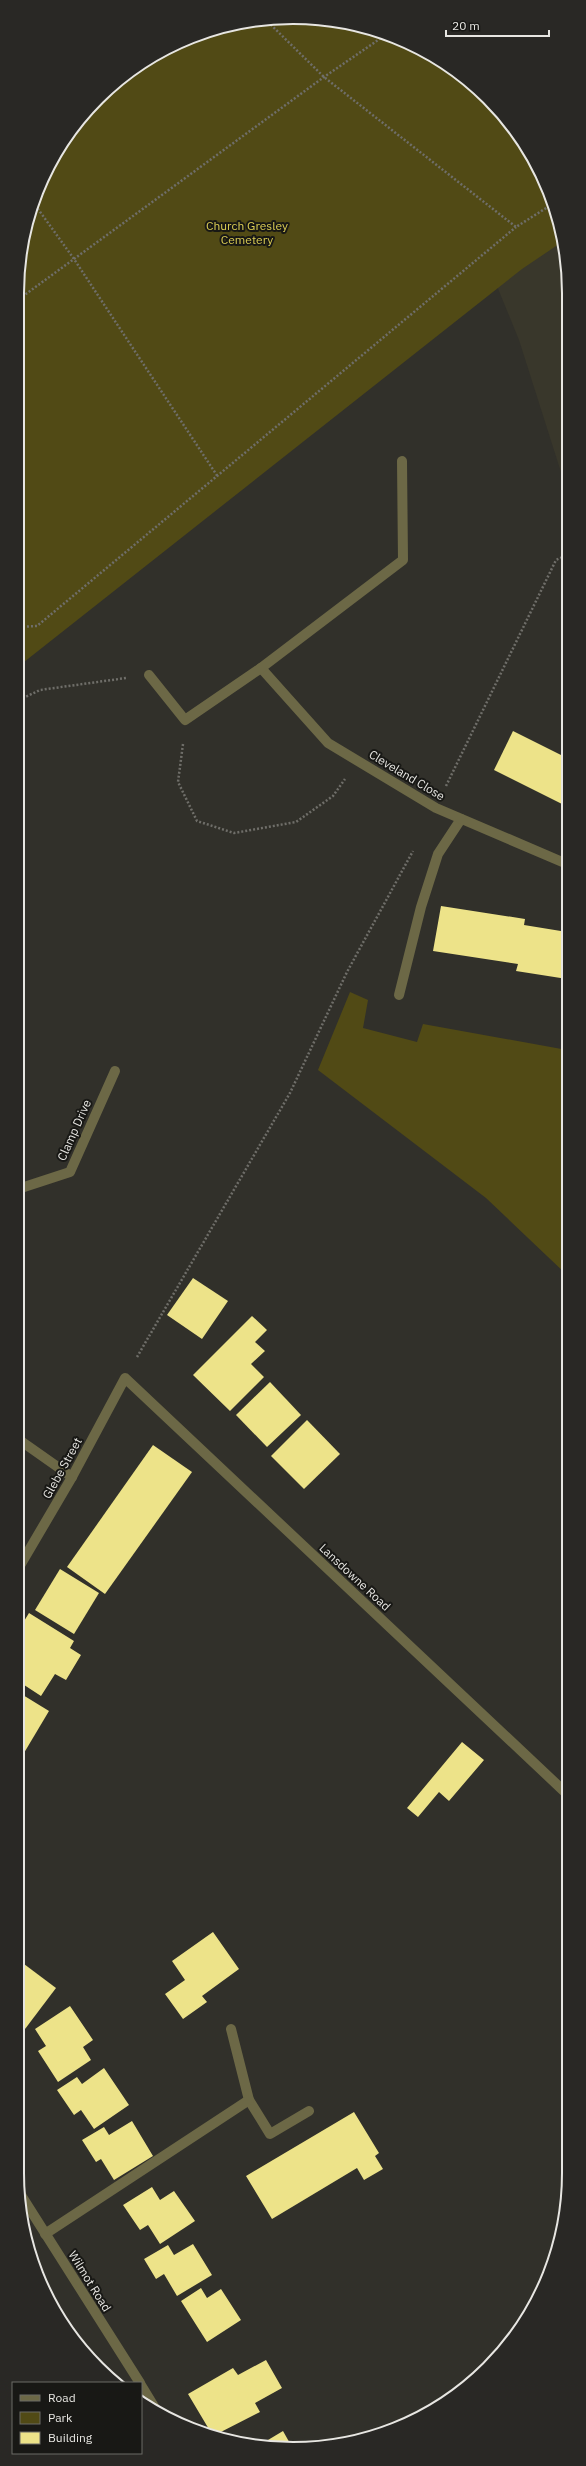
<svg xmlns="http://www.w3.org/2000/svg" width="586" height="2466" font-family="'IBM Plex Sans',sans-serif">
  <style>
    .built { fill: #39372b }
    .green { fill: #514a15 }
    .building { fill: #ede389 }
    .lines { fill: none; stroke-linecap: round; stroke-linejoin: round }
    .path { stroke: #6f6e69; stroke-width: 2.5; stroke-dasharray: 2 2; stroke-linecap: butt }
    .service { stroke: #6c6846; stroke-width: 10 }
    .minor { stroke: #6c6846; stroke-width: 10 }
    .labels { text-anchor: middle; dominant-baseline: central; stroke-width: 4; stroke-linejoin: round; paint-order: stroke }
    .park-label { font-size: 12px; fill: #dcce54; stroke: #181815 }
    .street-label { font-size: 12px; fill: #e7e6e2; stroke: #181815 }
    .rim { fill: none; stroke: #e7e6e2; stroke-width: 2 }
  </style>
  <rect width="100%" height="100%" fill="#31302a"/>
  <path class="built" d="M555 220 567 257V491L519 340 492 274Z"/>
  <g class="green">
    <path d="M275 18 329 19 415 46 488 98 541 171 562 242 522 269 19 666V257C23 239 26 220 32 204 62 118 134 51 221 27 239 22 258 20 275 18Z"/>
    <path d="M350 992 368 1000 363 1028 417 1042 423 1024 567 1050V1275L486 1198 318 1070Z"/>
  </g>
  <g class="building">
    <path d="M513 731 567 758V795L562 804 494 770Z"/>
    <path d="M441 906 525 919 524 925 567 932V979L516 971 518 964 433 951Z"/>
    <path d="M193 1278 228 1301 202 1339 167 1315Z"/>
    <path d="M252 1316 267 1330 255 1342 265 1351 251 1364 264 1377 230 1411 193 1375Z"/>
    <path d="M270 1382 301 1415 267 1447 236 1415Z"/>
    <path d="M307 1420 340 1454 304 1489 271 1456Z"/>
    <path d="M153 1445 192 1472 105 1594 67 1567Z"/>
    <path d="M60 1569 99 1593 74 1634 35 1610Z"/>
    <path d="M29 1613 74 1641 70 1648 81 1655 66 1680 55 1674 41 1696 18 1681V1631Z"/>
    <path d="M18 1692 49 1711 18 1763Z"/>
    <path d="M462 1742 484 1760 449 1801 439 1792 418 1817 407 1808Z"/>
    <path d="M213 1932 239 1969 202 1996 207 2002 183 2019 165 1994 185 1980 172 1961Z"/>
    <path d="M20 1961 56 1988 22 2033 17 2029V1964Z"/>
    <path d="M70 2006 93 2040 83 2047 91 2060 58 2082 38 2051 46 2046 35 2029Z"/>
    <path d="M104 2068 129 2105 94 2129 81 2110 74 2115 57 2090 77 2077 82 2084Z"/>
    <path d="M354 2112 379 2153 375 2156 383 2169 364 2180 357 2168 272 2219 246 2176Z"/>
    <path d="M132 2121 153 2156 114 2180 101 2159 96 2162 82 2140 104 2127 109 2135Z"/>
    <path d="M152 2187 160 2200 174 2191 195 2221 160 2244 148 2225 140 2230 123 2205Z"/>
    <path d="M193 2244 212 2275 177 2296 164 2274 156 2279 144 2259 168 2245 174 2255Z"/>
    <path d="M201 2288 207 2298 221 2289 241 2320 207 2342 181 2301Z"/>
    <path d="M266 2360 282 2388 255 2403 260 2412 213 2436 188 2394 233 2368 238 2375Z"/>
    <path d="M283 2431 292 2447 275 2448 258 2446Z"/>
  </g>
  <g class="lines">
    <g class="path">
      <path d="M265 19 324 77 516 227 551 205"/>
      <path d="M33 202 74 259 218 477"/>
      <path d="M19 299 324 77 384 36"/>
      <path d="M19 627 37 626 516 227"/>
      <path d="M19 700 40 690 126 678"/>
      <path d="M183 744 178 782 197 821 234 833 296 822 333 796 345 779"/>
      <path d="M446 786 556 560 567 555"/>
      <path d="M137 1357 290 1093 347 972 413 851"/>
    </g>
    <g class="service">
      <path d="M399 995 421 907 438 854 461 819"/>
      <path d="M231 2029 249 2100 270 2134 309 2111"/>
      <path d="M45 2234 249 2100"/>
    </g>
    <g class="minor">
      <path d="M261 668 328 743 436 808 567 864"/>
      <path d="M149 675 185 720 261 668 403 560 402 461"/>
      <path d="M18 1189 70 1172 115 1071"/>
      <path d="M18 1439 72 1477"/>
      <path d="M18 1569 72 1477 125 1378 567 1794"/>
      <path d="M19 2192 140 2383"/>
      <path d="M141 2385 158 2413"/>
    </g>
  </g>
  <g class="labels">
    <g class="park-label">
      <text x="247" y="225">Church Gresley<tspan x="247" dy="14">Cemetery</tspan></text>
    </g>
    <g class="street-label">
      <text transform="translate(407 775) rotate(31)">Cleveland Close</text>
      <text transform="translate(74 1130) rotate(-66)">Clamp Drive</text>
      <text transform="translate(62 1468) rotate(-61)">Glebe Street</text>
      <text transform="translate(355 1577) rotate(43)">Lansdowne Road</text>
      <text transform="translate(90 2281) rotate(58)">Wilmot Road</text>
    </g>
  </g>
  <path d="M0 0H586V2466H0ZM293 24H293A269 269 0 0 1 562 293V2173A269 269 0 0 1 293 2442H293A269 269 0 0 1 24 2173V293A269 269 0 0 1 293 24Z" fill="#292825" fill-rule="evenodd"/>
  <path class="rim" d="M293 24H293A269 269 0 0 1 562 293V2173A269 269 0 0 1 293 2442H293A269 269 0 0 1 24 2173V293A269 269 0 0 1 293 24Z"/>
  <rect x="12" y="2382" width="130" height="72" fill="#181815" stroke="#6b6a67"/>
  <rect x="20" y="2395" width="20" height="6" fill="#6c6846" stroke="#6b6a67"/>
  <text x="48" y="2402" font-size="12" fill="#e7e6e2">Road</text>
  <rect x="20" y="2412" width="20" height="12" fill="#514a15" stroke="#6b6a67"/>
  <text x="48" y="2422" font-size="12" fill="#e7e6e2">Park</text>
  <rect x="20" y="2432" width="20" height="12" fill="#ede389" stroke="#6b6a67"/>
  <text x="48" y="2442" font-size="12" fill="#e7e6e2">Building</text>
  <path d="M446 30v6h103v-6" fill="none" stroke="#e7e6e2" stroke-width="2"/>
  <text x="452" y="30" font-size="12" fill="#e7e6e2" stroke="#181815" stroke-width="3" paint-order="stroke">20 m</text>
</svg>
